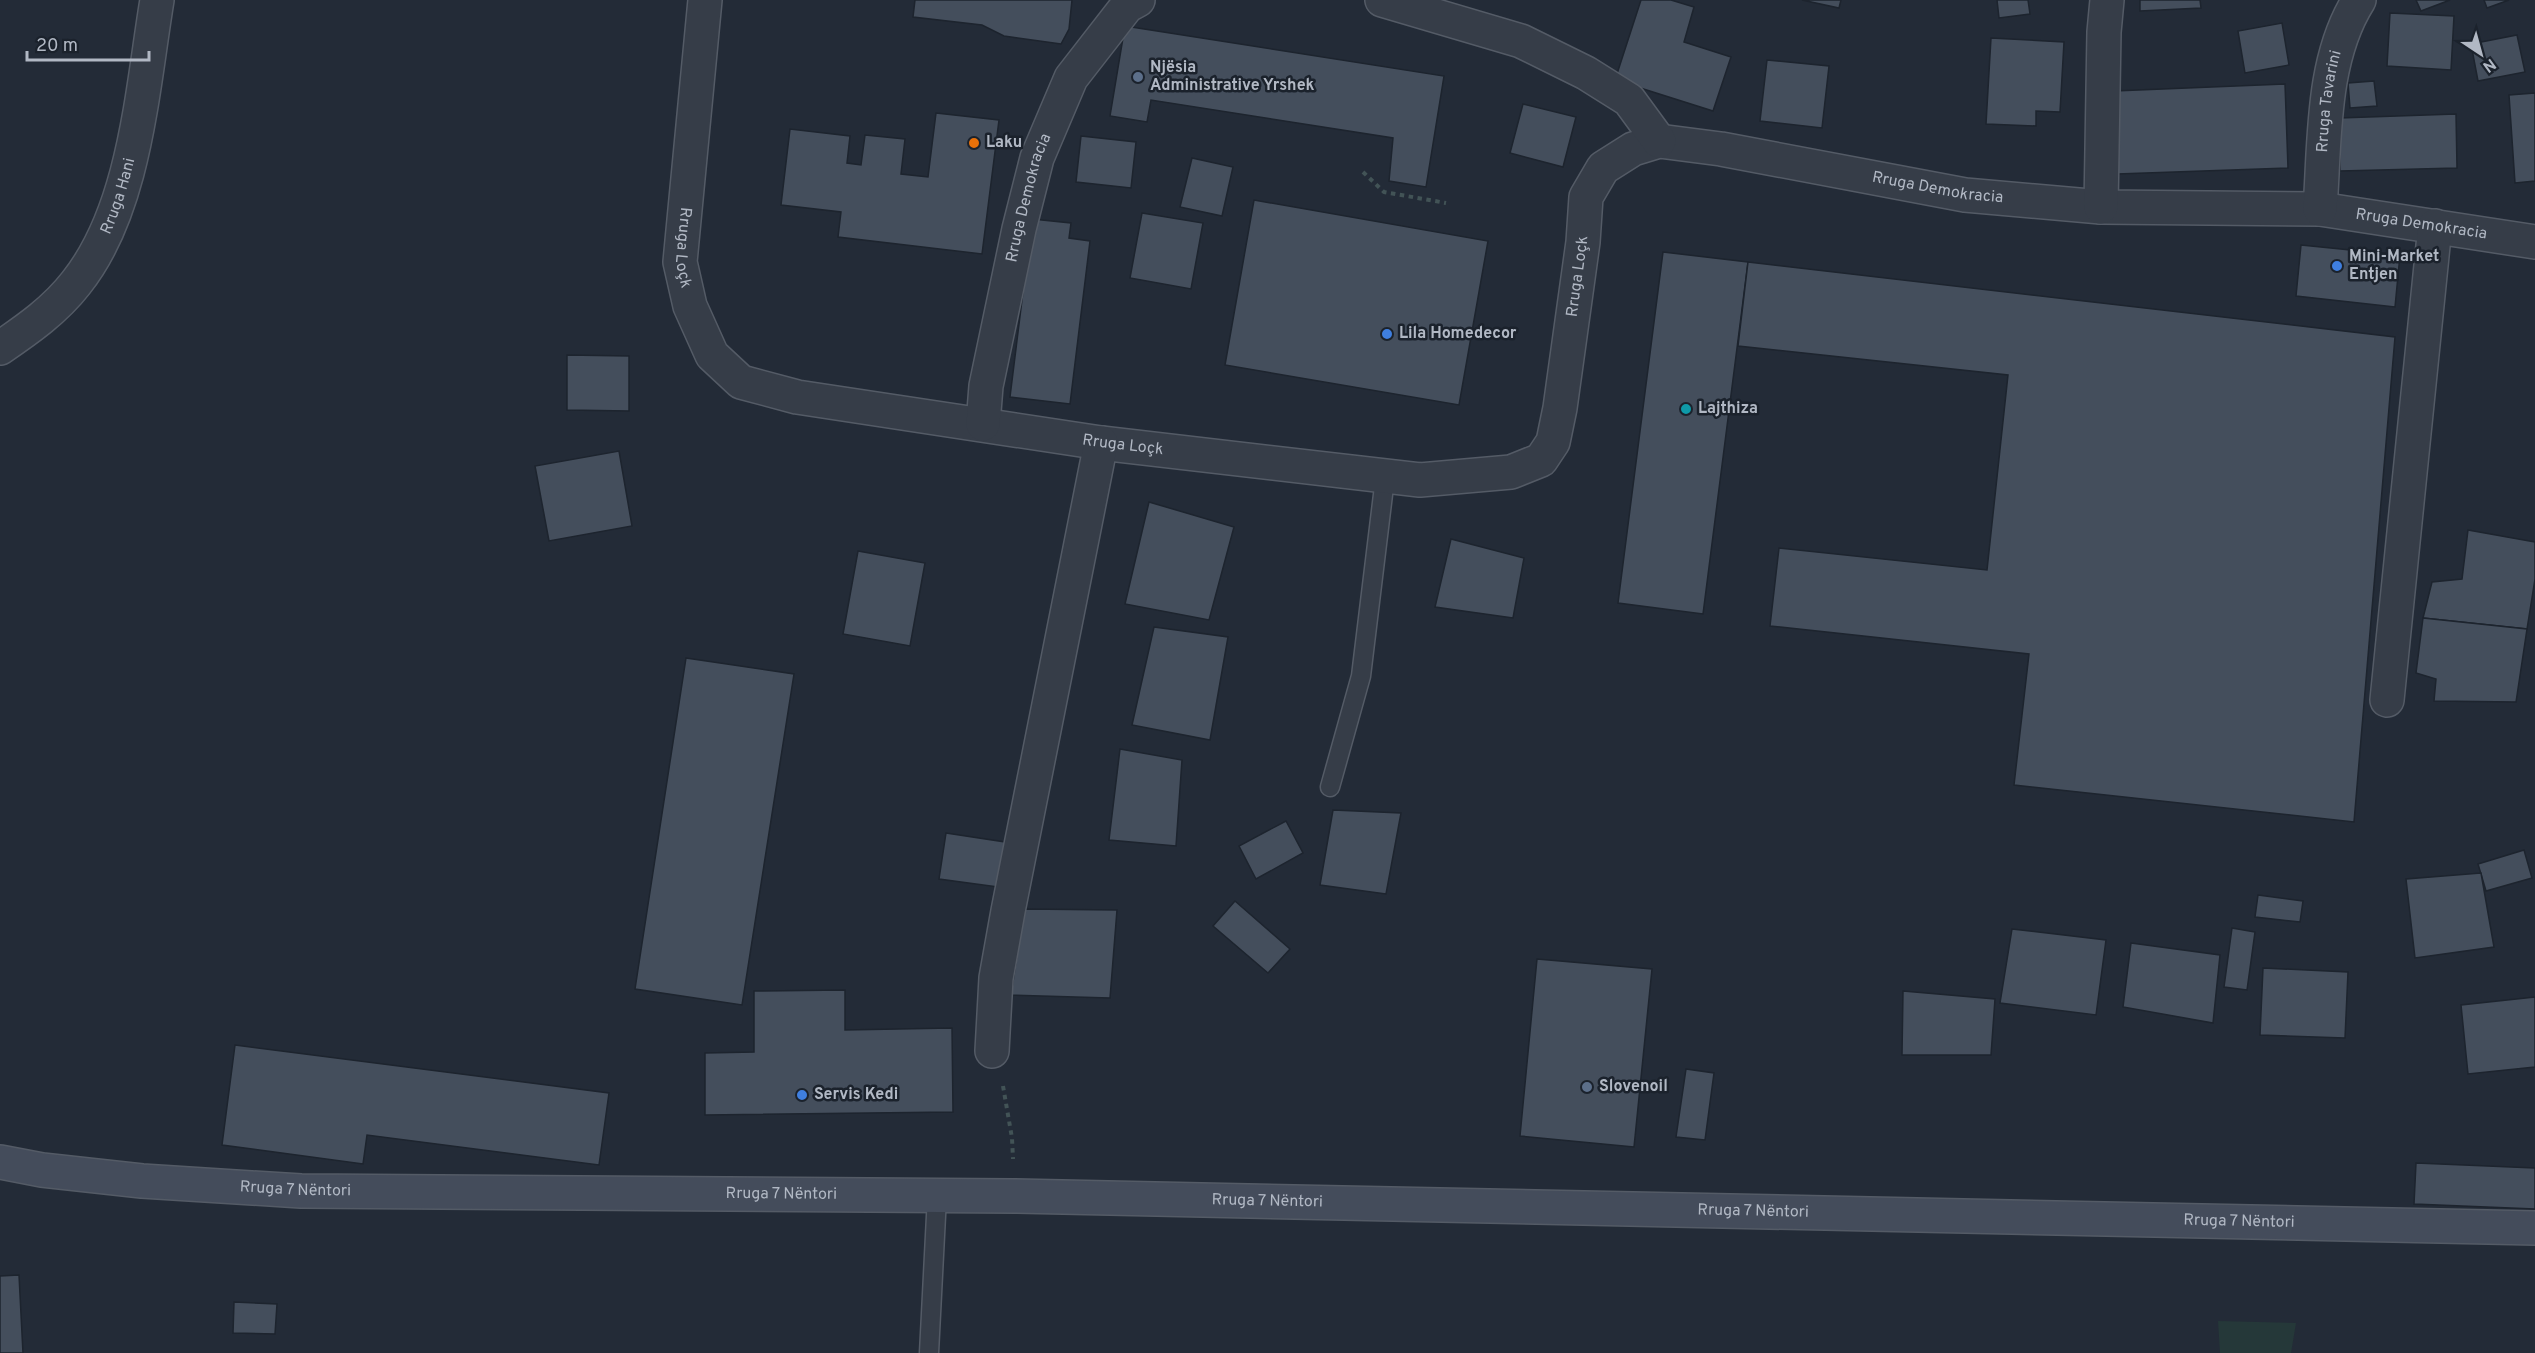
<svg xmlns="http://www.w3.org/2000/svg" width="2535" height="1353" font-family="Overpass,sans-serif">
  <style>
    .green { fill: #253839 }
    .building { fill: #444e5c; stroke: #1d242e; stroke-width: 1.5 }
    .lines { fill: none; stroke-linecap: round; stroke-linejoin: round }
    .lane-casing { stroke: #545b66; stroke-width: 21 }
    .street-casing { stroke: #545b66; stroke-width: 36 }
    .secondary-casing { stroke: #545b66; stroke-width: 36 }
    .path { stroke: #425356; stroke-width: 4; stroke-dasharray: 4.5 4.5; stroke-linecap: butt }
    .lane { stroke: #363d48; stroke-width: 18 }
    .street { stroke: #363d48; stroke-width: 33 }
    .secondary { stroke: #444c5b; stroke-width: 33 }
    .service-dot { fill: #5c6f8a; stroke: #1b222c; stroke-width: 2 }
    .food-dot { fill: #e8710a; stroke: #1b222c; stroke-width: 2 }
    .shop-dot { fill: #3f7fe0; stroke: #1b222c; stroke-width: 2 }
    .culture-dot { fill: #0f9aa8; stroke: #1b222c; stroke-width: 2 }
    .labels { text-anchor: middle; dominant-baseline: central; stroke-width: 5; stroke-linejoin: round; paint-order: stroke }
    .poi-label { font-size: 16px; font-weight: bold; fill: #b1b8c4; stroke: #1b222c; text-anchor: start }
    .street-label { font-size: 16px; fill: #b1b8c4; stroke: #1b222c }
  </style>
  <rect width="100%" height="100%" fill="#232b37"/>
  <path class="green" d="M2218 1321 2296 1323 2291 1353H2220Z"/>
  <g class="building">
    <path d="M915 0H1072L1069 29 1061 44 1004 36 982 25 913 17Z"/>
    <path d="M1641 0H1671L1694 7 1684 42 1731 57 1713 111 1615 80Z"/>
    <path d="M1802 0H1841L1839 8Z"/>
    <path d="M1997 0H2028L2030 14 1999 18Z"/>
    <path d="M2140 0H2200L2201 8 2140 11Z"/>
    <path d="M2416 0H2450L2421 11Z"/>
    <path d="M2484 0H2509L2487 8Z"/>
    <path d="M2390 13 2454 16 2451 70 2387 66Z"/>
    <path d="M2282 23 2289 65 2245 73 2238 31Z"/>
    <path d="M1125 26 1444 76 1426 187 1389 181 1393 138 1151 100 1147 122 1110 116Z"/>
    <path d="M2517 35 2525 72 2478 81 2471 44Z"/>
    <path d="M1991 38 2064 42 2060 112 2036 111V126L1986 124Z"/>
    <path d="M1767 60 1829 66 1822 128 1760 121Z"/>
    <path d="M2374 81 2377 106 2350 108 2348 83Z"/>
    <path d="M2285 84 2288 168 2117 174 2114 91Z"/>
    <path d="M2535 93V181L2515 183 2509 95Z"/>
    <path d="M1523 104 1576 117 1563 167 1510 153Z"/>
    <path d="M936 113 999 120 982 254 838 237 841 212 781 205 790 129 850 136 847 163 861 165 865 135 905 139 901 174 928 177Z"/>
    <path d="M2456 114 2457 168 2340 171 2339 118Z"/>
    <path d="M1081 136 1136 142 1131 188 1076 182Z"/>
    <path d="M1192 158 1233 167 1222 216 1180 207Z"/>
    <path d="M1254 200 1488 241 1459 405 1225 365Z"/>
    <path d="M1142 213 1203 223 1191 289 1130 278Z"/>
    <path d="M1032 219 1071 223 1069 238 1090 241 1070 404 1010 397Z"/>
    <path d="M2301 245 2400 255 2395 307 2296 296Z"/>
    <path d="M1663 252 1748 262 1703 614 1618 603Z"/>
    <path d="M1748 262 2395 337 2354 822 2014 785 2029 654 1770 626 1779 548 1987 570 2008 375 1738 346Z"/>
    <path d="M567 355 629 356V411L567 410Z"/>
    <path d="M619 451 632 526 549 541 535 466Z"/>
    <path d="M1149 502 1234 527 1209 620 1125 604Z"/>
    <path d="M2468 530 2535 542V579L2527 629 2423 618 2432 582 2462 579Z"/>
    <path d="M1451 539 1524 558 1513 618 1435 607Z"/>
    <path d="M858 551 925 563 910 646 843 634Z"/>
    <path d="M2423 618 2527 629 2516 702 2434 701 2436 679 2416 673Z"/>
    <path d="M1154 627 1228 637 1210 740 1132 725Z"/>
    <path d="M686 658 794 674 742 1005 635 989Z"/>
    <path d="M1120 749 1182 760 1176 846 1109 840Z"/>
    <path d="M1333 810 1401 813 1386 894 1320 885Z"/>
    <path d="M1286 821 1303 853 1256 879 1239 846Z"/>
    <path d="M946 833 1005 842 998 887 939 879Z"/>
    <path d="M2524 850 2532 878 2486 891 2478 864Z"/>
    <path d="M2481 873 2494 947 2415 958 2406 879Z"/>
    <path d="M2258 895 2303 901 2300 922 2255 917Z"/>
    <path d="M1235 901 1290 949 1268 973 1213 926Z"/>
    <path d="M1024 909 1117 910 1110 998 1011 995Z"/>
    <path d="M2232 928 2255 932 2247 990 2224 987Z"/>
    <path d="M2012 929 2106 940 2096 1015 2000 1003Z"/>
    <path d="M2131 943 2220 955 2213 1023 2123 1007Z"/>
    <path d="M1537 959 1652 969 1634 1147 1520 1136Z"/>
    <path d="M2263 968 2348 972 2345 1038 2260 1035Z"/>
    <path d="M845 990V1030L952 1028 953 1112 705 1115V1053L754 1052V991Z"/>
    <path d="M1903 991 1995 999 1991 1055H1902Z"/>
    <path d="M2535 997V1067L2468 1074 2461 1005Z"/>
    <path d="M235 1045 609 1093 599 1165 367 1135 363 1164 222 1145Z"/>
    <path d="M1686 1069 1714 1073 1705 1140 1676 1137Z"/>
    <path d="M2416 1163 2535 1168V1209L2414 1204Z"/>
    <path d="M19 1275 23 1353H0V1276Z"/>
    <path d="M234 1302 277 1304 275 1334 233 1333Z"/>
  </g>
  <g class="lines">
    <g class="lane-casing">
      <g id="lane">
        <path d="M1330 787 1361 676 1385 478"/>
        <path d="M929 1353 937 1196"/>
      </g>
    </g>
    <g class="street-casing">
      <g id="street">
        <path id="s1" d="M705 0 680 262 690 306 712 355 741 382 797 397 1101 443 1420 480 1511 472 1541 460 1553 442 1560 408 1583 242 1586 197 1603 168 1633 149 1659 141 1721 149 1965 195 2101 207 2320 209 2535 242"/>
        <path d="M1382 0 1521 41 1586 73 1629 100 1659 141"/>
        <path d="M2101 207 2104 32 2107 0"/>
        <path id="s2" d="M2320 209C2325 141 2321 60 2359 0"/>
        <path id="s3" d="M0 348C28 329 55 310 76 283 135 209 142 91 157 0"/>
        <path id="s4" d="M983 424 986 386 1019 229 1037 158 1071 78 1127 6 1138 0"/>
        <path d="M2387 700 2435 226"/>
        <path d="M992 1051 996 978 1008 911 1101 443"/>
      </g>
    </g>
    <g class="secondary-casing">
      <g id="secondary">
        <path id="s5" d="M0 1162 42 1170 142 1181 301 1191 1013 1196 2535 1228"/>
      </g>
    </g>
    <g class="path">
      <path d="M1363 172 1384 192 1446 203"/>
      <path d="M1003 1086 1012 1138 1013 1159"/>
    </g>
    <use href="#lane" class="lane"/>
    <use href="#street" class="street"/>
    <use href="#secondary" class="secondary"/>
  </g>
  <g class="service-dot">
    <circle cx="1138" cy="77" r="6"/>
    <circle cx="1587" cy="1087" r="6"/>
  </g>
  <circle class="food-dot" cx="974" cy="143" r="6"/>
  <g class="shop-dot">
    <circle cx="2337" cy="266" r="6"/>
    <circle cx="1387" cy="334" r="6"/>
    <circle cx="802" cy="1095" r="6"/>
  </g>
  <circle class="culture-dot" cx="1686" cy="409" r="6"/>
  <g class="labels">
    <g class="poi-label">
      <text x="1150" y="68">Njësia<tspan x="1150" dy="18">Administrative Yrshek</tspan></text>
      <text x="986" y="143">Laku</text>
      <text x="2349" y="257">Mini-Market<tspan x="2349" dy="18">Entjen</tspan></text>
      <text x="1399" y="334">Lila Homedecor</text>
      <text x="1698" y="409">Lajthiza</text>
      <text x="1599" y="1087">Slovenoil</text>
      <text x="814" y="1095">Servis Kedi</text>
    </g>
    <g class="street-label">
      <text stroke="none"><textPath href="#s2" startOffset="108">Rruga Tavarini</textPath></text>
      <text stroke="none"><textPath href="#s1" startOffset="1860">Rruga Demokracia</textPath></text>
      <text stroke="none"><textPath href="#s3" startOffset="198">Rruga Hani</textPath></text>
      <text stroke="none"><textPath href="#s4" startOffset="231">Rruga Demokracia</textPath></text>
      <text stroke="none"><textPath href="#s1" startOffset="2346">Rruga Demokracia</textPath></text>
      <text stroke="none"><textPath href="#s1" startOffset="249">Rruga Loçk</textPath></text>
      <text stroke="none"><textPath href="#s1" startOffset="1401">Rruga Loçk</textPath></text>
      <text stroke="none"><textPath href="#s1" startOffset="789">Rruga Loçk</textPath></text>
      <text stroke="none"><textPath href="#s5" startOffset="297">Rruga 7 Nëntori</textPath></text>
      <text stroke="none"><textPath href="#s5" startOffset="783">Rruga 7 Nëntori</textPath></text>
      <text stroke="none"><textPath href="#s5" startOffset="1269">Rruga 7 Nëntori</textPath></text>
      <text stroke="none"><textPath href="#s5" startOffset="1755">Rruga 7 Nëntori</textPath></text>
      <text stroke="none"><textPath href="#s5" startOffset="2241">Rruga 7 Nëntori</textPath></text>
    </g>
  </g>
  <g transform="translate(2481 54) rotate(144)" stroke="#1b222c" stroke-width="4.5" paint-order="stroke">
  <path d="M0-4.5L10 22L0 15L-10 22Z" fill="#b1b8c4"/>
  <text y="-9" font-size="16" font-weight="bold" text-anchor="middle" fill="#b1b8c4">N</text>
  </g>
  <path d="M27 51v9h122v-9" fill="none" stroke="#b1b8c4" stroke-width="3"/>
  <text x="36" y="51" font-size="18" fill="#b1b8c4" stroke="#1b222c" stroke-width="4.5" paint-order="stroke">20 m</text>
</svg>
